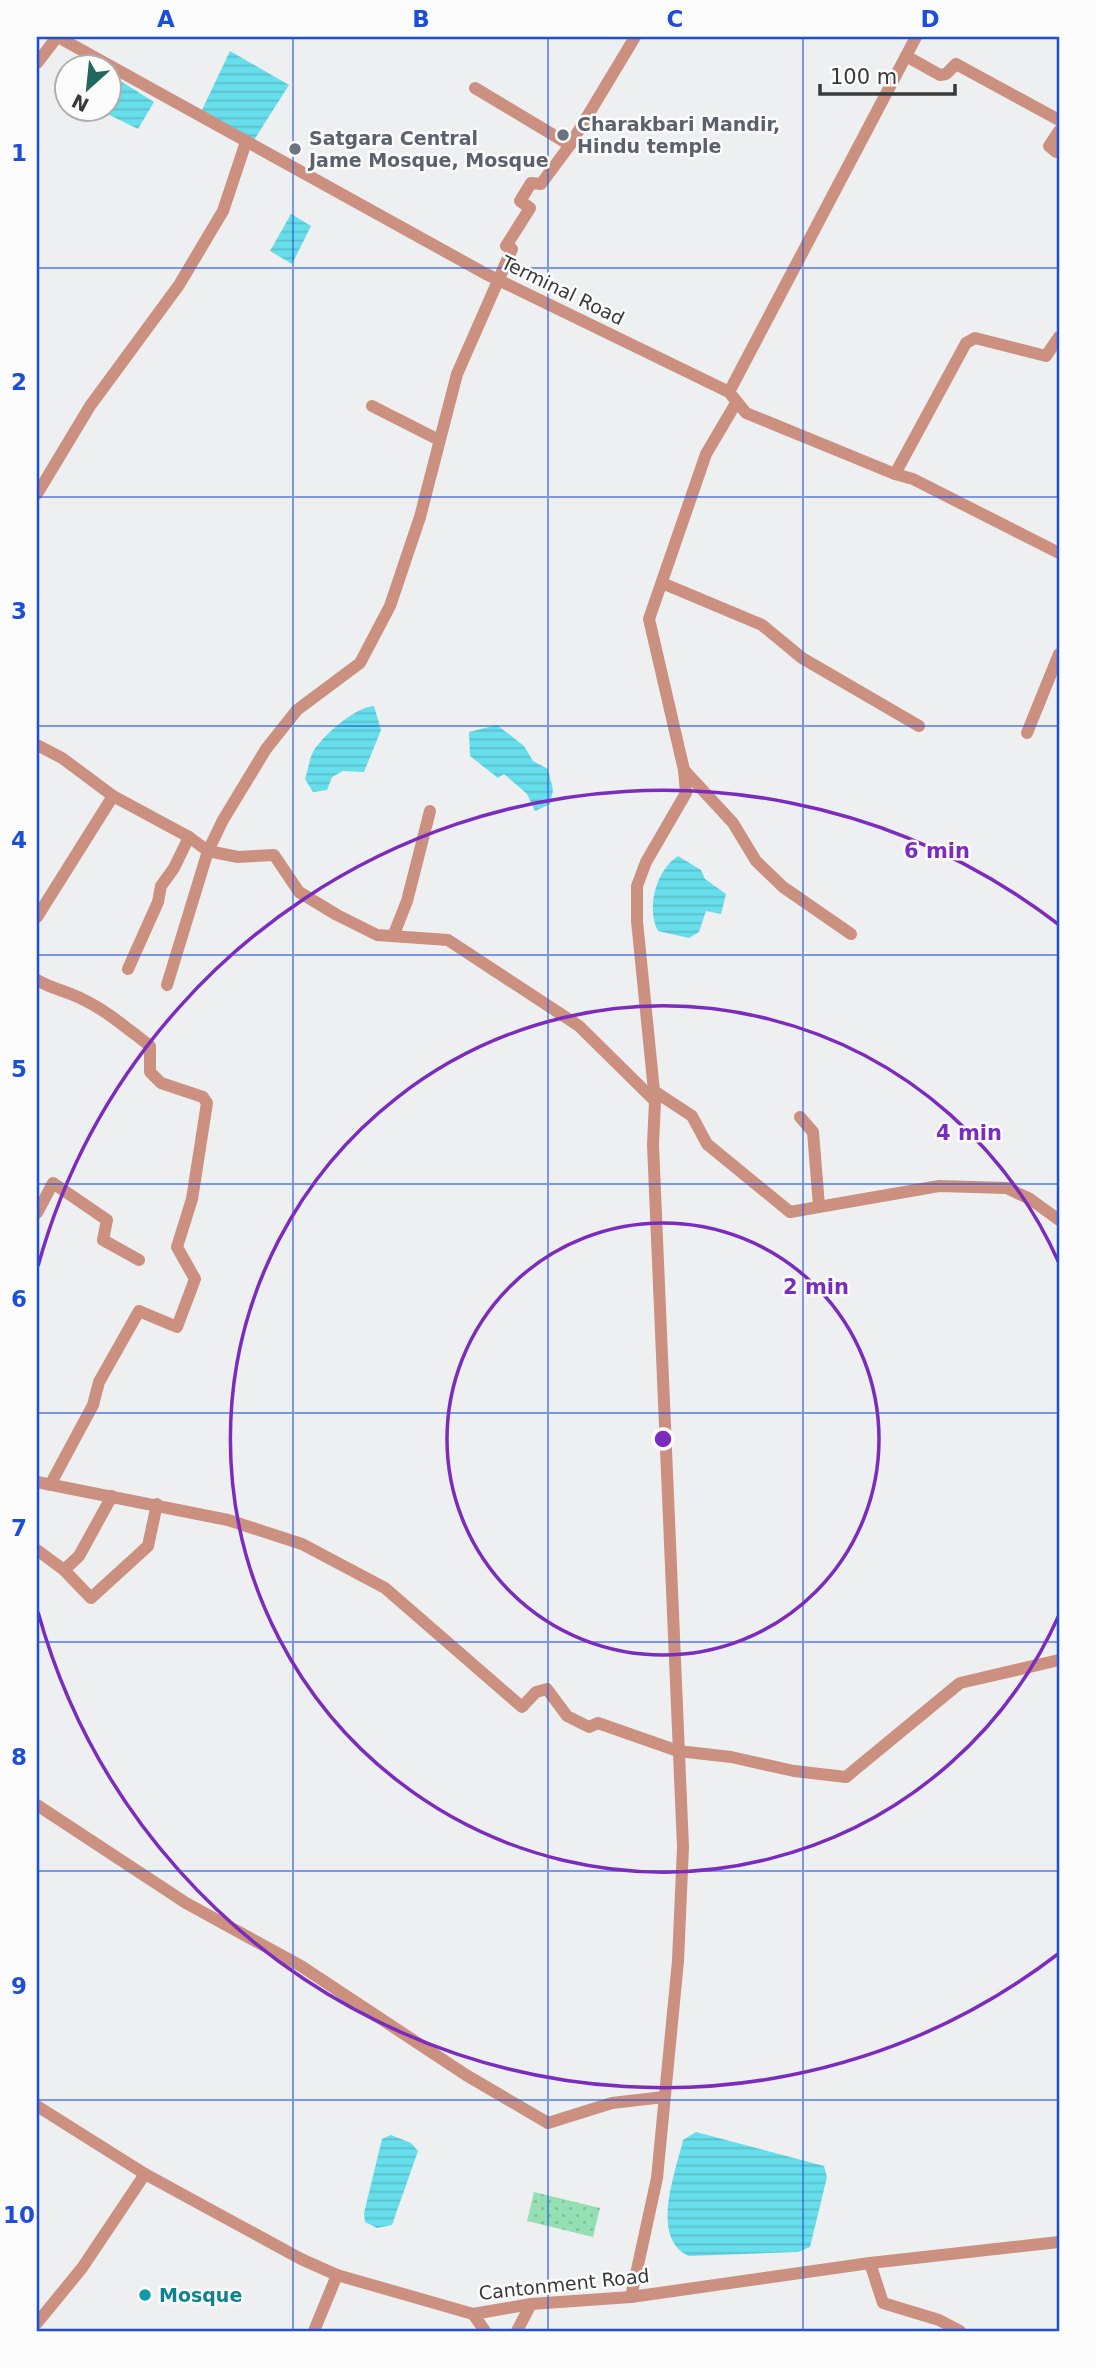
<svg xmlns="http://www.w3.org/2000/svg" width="1096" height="2368" font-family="'DejaVu Sans',sans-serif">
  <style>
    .park { fill: url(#park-dots) }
    .water { fill: url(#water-rules) }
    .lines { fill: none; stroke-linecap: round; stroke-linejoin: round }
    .minor { stroke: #cb9080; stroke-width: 12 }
    .grid { fill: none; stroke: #1d4ed8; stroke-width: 2; stroke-opacity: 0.55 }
    .ring { fill: none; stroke: #7b2cbf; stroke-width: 3.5 }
    .worship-dot { fill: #6b7280; stroke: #fcfcfd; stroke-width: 2.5 }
    .culture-dot { fill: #0f9aa8; stroke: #fcfcfd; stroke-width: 2.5 }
    .labels { text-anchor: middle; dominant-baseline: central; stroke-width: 5; stroke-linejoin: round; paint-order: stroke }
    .worship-label { font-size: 19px; font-weight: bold; fill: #5b616d; stroke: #fcfcfd; text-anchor: start }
    .street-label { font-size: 19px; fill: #3a3a3a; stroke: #fcfcfd }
    .culture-label { font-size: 19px; font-weight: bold; fill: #0d838f; stroke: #fcfcfd; text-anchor: start }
    .centre { fill: #7b2cbf; stroke: #fcfcfd; stroke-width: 3.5 }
    .ring-label { font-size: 21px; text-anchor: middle; font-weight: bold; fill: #7b2cbf; stroke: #fcfcfd; stroke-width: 5; stroke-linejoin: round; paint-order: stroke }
    .neatline { fill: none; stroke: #1d4ed8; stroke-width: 2.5 }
    .grid-label { font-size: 23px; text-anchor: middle; font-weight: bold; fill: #1d4ed8 }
  </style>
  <defs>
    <pattern id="park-dots" width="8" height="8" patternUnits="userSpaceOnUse" patternTransform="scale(1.75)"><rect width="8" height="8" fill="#94dfb3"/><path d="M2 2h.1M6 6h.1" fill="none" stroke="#80c09b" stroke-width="1.8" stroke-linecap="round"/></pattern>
    <pattern id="water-rules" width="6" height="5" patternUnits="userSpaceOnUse" patternTransform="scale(1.75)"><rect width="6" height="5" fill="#67deeb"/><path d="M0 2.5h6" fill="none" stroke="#5abfca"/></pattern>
  </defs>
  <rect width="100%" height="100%" fill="#eeeff0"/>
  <path class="park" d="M534 2192 600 2208 593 2237 527 2221Z"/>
  <g class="water">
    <path d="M230 51 289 85 254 140 201 112Z"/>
    <path d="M111 75 154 102 138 129 97 109 108 108Z"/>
    <path d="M291 214 311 226 292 264 270 251Z"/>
    <path d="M374 706 381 730 364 772 343 771 332 777 327 790 313 792 305 779C308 771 309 760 313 752 322 736 355 707 374 706Z"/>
    <path d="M497 725 524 746 533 761 548 769 553 790 550 804 535 811 527 794 504 774 498 778 470 756 469 732Z"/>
    <path d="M678 856 701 870 705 879 726 894 721 914 706 911 699 932 689 938 658 931C646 908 656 870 678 856Z"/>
    <path d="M696 2132 824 2166 827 2177 810 2247 798 2252 689 2256C649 2238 676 2172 683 2140Z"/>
    <path d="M391 2135 411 2143 418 2151 392 2225 377 2228 365 2222 364 2213 382 2139Z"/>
  </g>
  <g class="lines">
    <g class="minor">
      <path d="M58 37 486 274 729 392 746 413 895 474 913 479 1059 553"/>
      <path d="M906 56 940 75 946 74 956 64 1059 120"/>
      <path d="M37 63 57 37"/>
      <path d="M475 88 570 145"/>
      <path d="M1056 152 1049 146 1059 131"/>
      <path d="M729 392 916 37"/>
      <path d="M372 406 439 440"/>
      <path d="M895 474 966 343 975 338 1046 356 1059 337"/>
      <path d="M37 494 90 406 179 285 223 211 246 142"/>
      <path d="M662 583 762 625 802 658 919 726"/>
      <path d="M1027 733 1059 654"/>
      <path d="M37 745 62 758 113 796 189 837 208 851 238 857 274 855 299 892 337 915 377 935 448 940 579 1026 655 1101"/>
      <path d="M684 770 733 823 756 861 783 887 851 934"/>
      <path d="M37 917 113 796"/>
      <path d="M394 934 407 901 430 811"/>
      <path d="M128 969 158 902 161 886 174 868 189 837"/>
      <path d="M37 980C52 989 67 991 82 999 106 1010 129 1030 150 1046V1072L161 1083 203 1097 207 1103 192 1199 177 1247 195 1279 177 1327 139 1311 99 1382 93 1405 50 1485"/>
      <path d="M167 985 208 851 223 820 266 749 297 710 360 663 390 606 420 517 457 374 512 249 506 246 530 208 520 201 531 183 541 184 570 145 635 37"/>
      <path d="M654 1091 692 1116 707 1144 790 1212 939 1186 1007 1188 1030 1199 1059 1220"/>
      <path d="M800 1117 813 1132 819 1206"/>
      <path d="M37 1213 53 1183 107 1220 103 1240 139 1260"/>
      <path d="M37 1482 228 1520 302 1544 385 1588 522 1707 536 1692 547 1689 567 1716 589 1727 598 1723 678 1751 731 1757 794 1771 846 1777 960 1683 1059 1660"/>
      <path d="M112 1496 79 1556 64 1570 91 1598 148 1546 157 1504"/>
      <path d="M37 1550 64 1570"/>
      <path d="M37 1805 186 1903 301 1966 466 2075 548 2123 612 2103 664 2097"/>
      <path d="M37 2106 145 2174 301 2259 337 2275 473 2314 531 2304 631 2297 870 2263 1059 2242"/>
      <path d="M870 2263 883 2303 939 2320 960 2331"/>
      <path d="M631 2297 657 2178 678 1961 683 1847 653 1145 655 1101 637 921V886L646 862 686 793 684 770 649 619 706 454 736 403"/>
      <path d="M473 2314 485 2331"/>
      <path d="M37 2323 82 2268 145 2174"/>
      <path d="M314 2331 337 2275"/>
      <path d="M517 2331 531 2304"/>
    </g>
  </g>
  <path class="grid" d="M293 37V2331M548 37V2331M803 37V2331M37 268H1059M37 497H1059M37 726H1059M37 955H1059M37 1184H1059M37 1413H1059M37 1642H1059M37 1871H1059M37 2100H1059"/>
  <g class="ring">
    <circle cx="663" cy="1439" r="216"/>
    <path d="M1059 1615A433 433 0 1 1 1059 1263"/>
    <path d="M1058 1954A649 649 0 0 1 38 1612M38 1266A649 649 0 0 1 1058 924"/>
  </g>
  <g class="worship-dot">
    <circle cx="563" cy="135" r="7"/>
    <circle cx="295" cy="149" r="7"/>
  </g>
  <circle class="culture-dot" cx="145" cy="2295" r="7"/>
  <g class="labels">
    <g class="worship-label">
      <text x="577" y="124">Charakbari Mandir,<tspan x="577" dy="22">Hindu temple</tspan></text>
      <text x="309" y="138">Satgara Central<tspan x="309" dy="22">Jame Mosque, Mosque</tspan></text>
    </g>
    <g class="street-label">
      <text transform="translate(563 290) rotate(26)">Terminal Road</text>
      <text transform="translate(564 2284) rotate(-6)">Cantonment Road</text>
    </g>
    <g class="culture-label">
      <text x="159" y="2295">Mosque</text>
    </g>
  </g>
  <circle cx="663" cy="1439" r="10" class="centre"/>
  <g class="ring-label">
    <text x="937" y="858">6 min</text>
    <text x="969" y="1140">4 min</text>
    <text x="816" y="1294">2 min</text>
  </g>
  <rect width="1096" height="2368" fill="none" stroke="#fcfcfd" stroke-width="77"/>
  <g transform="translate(88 88) rotate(207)"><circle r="33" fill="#fcfcfd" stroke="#aeaeaf" stroke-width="2"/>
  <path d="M0-5L12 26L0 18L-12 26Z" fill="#21695f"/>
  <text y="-10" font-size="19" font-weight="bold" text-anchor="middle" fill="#3a3a3a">N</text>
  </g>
  <path d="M820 84v10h135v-10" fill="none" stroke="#3a3a3a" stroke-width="3.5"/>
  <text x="830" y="84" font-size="21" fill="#3a3a3a" stroke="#fcfcfd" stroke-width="5" paint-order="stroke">100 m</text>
  <rect x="38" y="38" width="1020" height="2292" class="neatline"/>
  <g class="grid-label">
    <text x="166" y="27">A</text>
    <text x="421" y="27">B</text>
    <text x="675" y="27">C</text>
    <text x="930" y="27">D</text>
    <text x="19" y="161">1</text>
    <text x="19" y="390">2</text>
    <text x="19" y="619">3</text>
    <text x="19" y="848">4</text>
    <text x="19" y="1077">5</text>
    <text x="19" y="1307">6</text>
    <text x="19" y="1536">7</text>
    <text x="19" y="1765">8</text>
    <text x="19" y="1994">9</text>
    <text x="19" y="2223">10</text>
  </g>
</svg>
